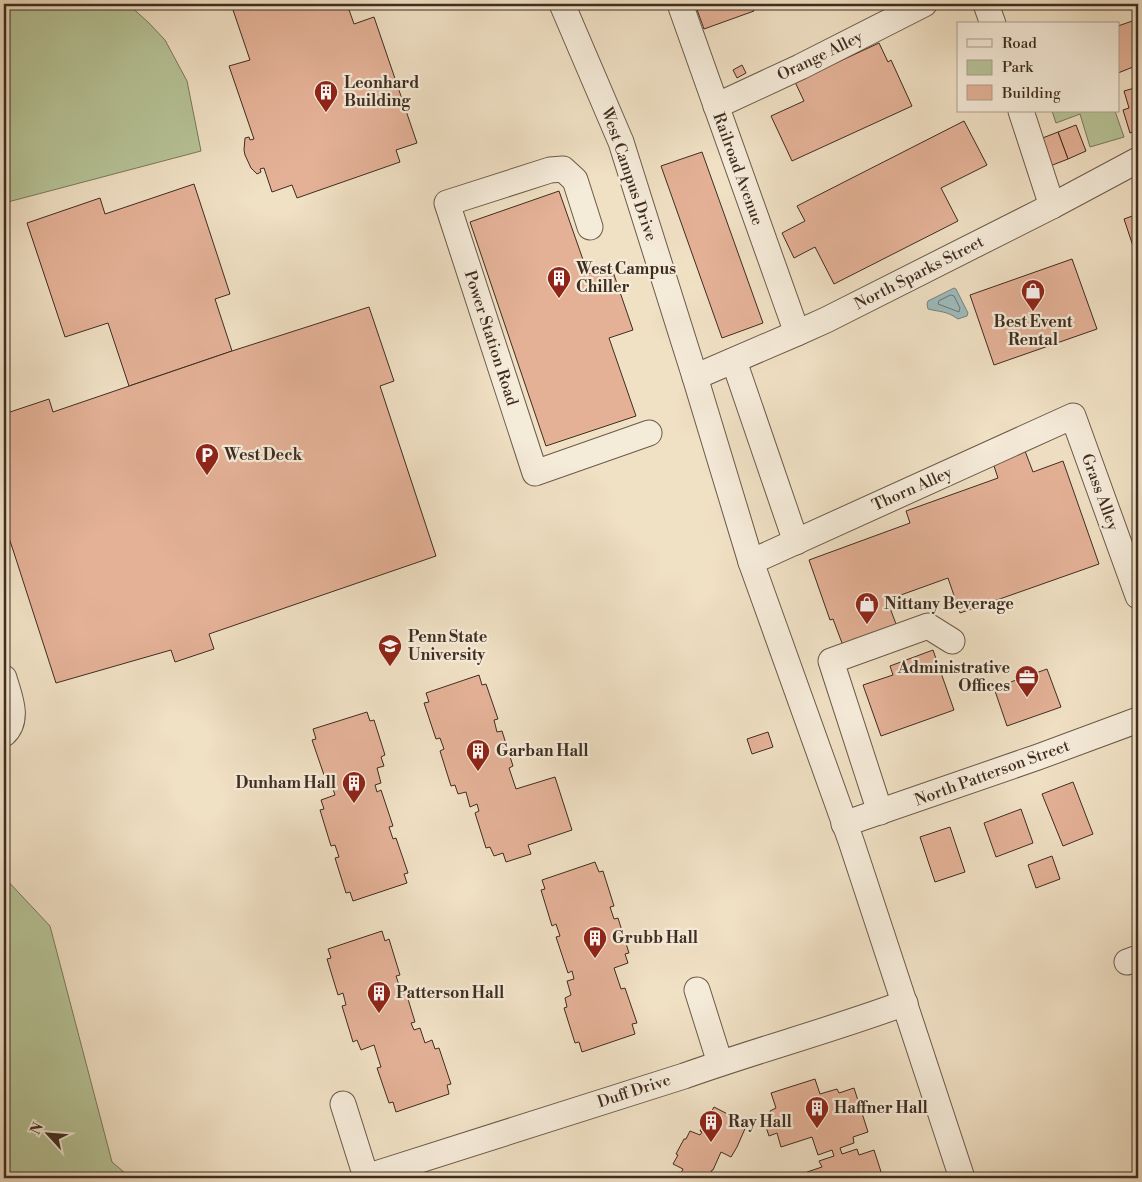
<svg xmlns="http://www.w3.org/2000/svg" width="1142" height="1182" font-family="'Libre Bodoni',serif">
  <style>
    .green { fill: #b6c397; stroke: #7a785c }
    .water { fill: #9dbbbd; stroke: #77827e }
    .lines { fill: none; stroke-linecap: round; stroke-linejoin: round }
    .shore { stroke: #6e746e; stroke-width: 1 }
    .building { fill: #e4b197; stroke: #3f2d20 }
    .minor-casing { stroke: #6b5a49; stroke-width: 27 }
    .minor { stroke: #f5ebd9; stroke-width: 25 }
    .labels { text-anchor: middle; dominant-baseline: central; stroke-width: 4.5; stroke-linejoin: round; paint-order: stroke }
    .street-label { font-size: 16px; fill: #3f2d20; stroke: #f5ebd9 }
    .poi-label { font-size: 16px; font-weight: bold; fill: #3f2d20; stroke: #f5ebd9; text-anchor: start }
  </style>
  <rect width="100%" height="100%" fill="#f0e0c4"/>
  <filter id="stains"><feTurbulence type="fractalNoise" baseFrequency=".004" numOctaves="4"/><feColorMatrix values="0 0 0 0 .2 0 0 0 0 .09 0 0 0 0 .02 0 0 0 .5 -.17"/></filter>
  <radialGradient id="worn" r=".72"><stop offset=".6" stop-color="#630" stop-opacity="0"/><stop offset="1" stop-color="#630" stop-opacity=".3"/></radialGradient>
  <g class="green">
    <path d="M4 4H128L149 23 165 40 187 81 201 151 4 203Z"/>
    <path d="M1052 111H1115L1124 137 1090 147 1080 114 1056 123Z"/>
    <path d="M4 877 50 926 112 1162 131 1178H4Z"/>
  </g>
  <path class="water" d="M954 288 956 289 968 313 967 316 958 319C947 311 940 312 928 309L927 304 928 301Z"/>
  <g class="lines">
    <path class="shore" d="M951 295 954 296 960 308 959 312 938 304 939 301Z"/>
  </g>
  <g class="building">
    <path d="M231 4H347L354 24 374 17 417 143 396 150 400 162 297 198 292 185 272 192 264 168 260 169 261 172 257 174 251 168 245 155 244 150 245 138 249 137 250 140 254 139 229 66 250 60Z"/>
    <path d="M695 4H752L754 11 704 29Z"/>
    <path d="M1138 19V65L1118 73V26Z"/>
    <path d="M879 43 888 62 891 60 912 106 792 161 771 116 804 101 795 82Z"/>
    <path d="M742 65 746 73 737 78 733 70Z"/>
    <path d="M1138 87V130L1130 133 1123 110 1129 108 1124 91Z"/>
    <path d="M964 121 987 165 941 188 958 221 834 284 815 247 794 258 782 233 805 221 797 206Z"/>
    <path d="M1076 125 1086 151 1068 159 1058 132Z"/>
    <path d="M1058 132 1068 159 1050 166 1040 139Z"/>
    <path d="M702 152 763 323 722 338 661 166Z"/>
    <path d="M194 184 230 294 215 299 232 351 129 386 108 323 65 337 27 223 100 198 105 214Z"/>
    <path d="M559 191 588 274 611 266 633 330 609 338 636 416 546 446 470 222Z"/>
    <path d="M1138 214V261L1124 219Z"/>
    <path d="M1072 259 1097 329 994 365 970 295Z"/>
    <path d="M369 307 394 381 380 386 436 556 209 634 214 649 175 662 171 650 56 683 15 556 4 523V429L8 427 4 414 49 399 53 412 232 351Z"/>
    <path d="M1025 451 1033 472 1063 461 1099 564 960 613 948 578 887 600 899 632 845 651 833 619 830 620 809 560 910 523 906 511 998 478 993 463Z"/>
    <path d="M933 650 954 710 881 736 863 685 893 675 890 666Z"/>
    <path d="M1047 669 1061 707 1007 726 994 688Z"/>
    <path d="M479 675 482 685 486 684 498 719 494 720 497 732 502 731 513 766 509 768 516 789 555 777 572 830 528 845 531 854 506 862 503 853 494 856 490 847 486 848 475 813 479 811 477 804 470 807 466 792 458 794 455 785 451 786 440 751 444 749 440 738 436 739 424 703 429 702 426 693Z"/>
    <path d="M367 712 370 721 374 720 385 755 381 757 384 766 377 768 381 783 375 785 377 792 381 790 393 826 389 827 393 839 396 838 408 873 404 874 407 883 353 901 350 892 346 893 335 858 339 857 335 845 331 846 320 810 324 809 321 800 335 795 328 774 324 775 312 740 316 739 313 729Z"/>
    <path d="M768 732 773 747 752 754 747 739Z"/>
    <path d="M1073 782 1093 834 1063 846 1042 794Z"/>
    <path d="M1021 809 1033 843 996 857 984 823Z"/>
    <path d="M950 827 965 872 935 882 920 837Z"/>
    <path d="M1052 856 1060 879 1036 888 1028 865Z"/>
    <path d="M595 862 599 872 603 871 614 906 610 907 614 919 618 918 629 953 625 954 628 963 614 968 621 989 625 988 637 1023 632 1024 635 1034 582 1052 579 1042 575 1043 564 1008 567 1007 565 998 571 995 567 981 574 979 572 971 568 973 556 937 560 936 556 924 552 926 541 890 545 889 542 880Z"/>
    <path d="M382 931 385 941 389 939 400 975 396 976 400 988 404 986 415 1022 411 1023 414 1030 420 1028 425 1043 432 1040 435 1049 439 1048 451 1084 447 1085 449 1094 396 1112 393 1102 389 1103 377 1068 381 1067 374 1045 361 1050 357 1040 353 1042 342 1006 346 1005 343 993 338 995 327 959 331 958 328 949Z"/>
    <path d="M815 1079 820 1094 837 1089 839 1093 854 1088 868 1132 853 1137 854 1143 840 1148 842 1154 857 1149 859 1155 874 1150 883 1178H809L807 1172 822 1167 819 1161 834 1156 832 1150 818 1155 812 1137 781 1147 777 1133 769 1136 766 1127 774 1124 770 1111 776 1108 771 1093Z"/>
    <path d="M714 1107 747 1124 737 1147 731 1157 721 1152 713 1170H712L709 1176 714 1178H676L679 1172 681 1173 683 1169 673 1164 678 1155 676 1154 684 1139H686L690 1131 700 1135 702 1132 700 1131Z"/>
  </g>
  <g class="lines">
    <g class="minor-casing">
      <g id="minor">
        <path d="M562 4 621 142 695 377 751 562 851 841 962 1178"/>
        <path d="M680 4 797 333"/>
        <path d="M986 4 993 24"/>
        <path d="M716 106 800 67 924 4"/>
        <path d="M1021 111 1052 206"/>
        <path d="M590 227 575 180 563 169 550 170 447 203 535 473 649 433"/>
        <path d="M734 361 796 542"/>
        <path d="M695 377 797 333 826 320 1052 206 1138 160"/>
        <path d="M751 562 1073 416 1138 596"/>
        <path d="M4 678C9 696 20 719 4 734"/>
        <path d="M880 812 831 661 928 626 952 641"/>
        <path d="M844 824 1038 757 1138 720"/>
        <path d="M1127 962 1138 958"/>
        <path d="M697 990 720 1063"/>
        <path d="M343 1104 366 1177"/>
        <path d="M363 1178 684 1076C757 1050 832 1030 905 1003"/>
      </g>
    </g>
    <use href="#minor" class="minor"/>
  </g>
  <defs>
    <g id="building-pin" transform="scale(1.25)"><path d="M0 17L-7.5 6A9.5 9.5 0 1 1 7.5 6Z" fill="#8f2418" stroke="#f5ebd9"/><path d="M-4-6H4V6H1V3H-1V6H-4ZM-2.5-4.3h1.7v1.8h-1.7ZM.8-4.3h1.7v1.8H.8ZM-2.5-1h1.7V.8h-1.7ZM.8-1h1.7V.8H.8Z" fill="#fff"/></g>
    <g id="shop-pin" transform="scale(1.25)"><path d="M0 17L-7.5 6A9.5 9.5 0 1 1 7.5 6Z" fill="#8f2418" stroke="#f5ebd9"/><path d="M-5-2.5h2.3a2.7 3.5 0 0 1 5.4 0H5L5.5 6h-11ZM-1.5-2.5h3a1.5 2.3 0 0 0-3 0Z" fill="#fff"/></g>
    <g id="parking-pin" transform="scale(1.25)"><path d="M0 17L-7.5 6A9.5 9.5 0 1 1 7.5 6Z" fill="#8f2418" stroke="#f5ebd9"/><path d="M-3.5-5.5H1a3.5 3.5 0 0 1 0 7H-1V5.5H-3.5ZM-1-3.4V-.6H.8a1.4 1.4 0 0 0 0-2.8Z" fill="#fff"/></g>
    <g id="university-pin" transform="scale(1.25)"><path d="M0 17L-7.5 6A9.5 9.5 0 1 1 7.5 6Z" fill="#8f2418" stroke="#f5ebd9"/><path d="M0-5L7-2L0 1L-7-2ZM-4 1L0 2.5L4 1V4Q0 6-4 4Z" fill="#fff"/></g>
    <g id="office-pin" transform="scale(1.25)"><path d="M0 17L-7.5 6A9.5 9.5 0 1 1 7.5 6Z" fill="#8f2418" stroke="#f5ebd9"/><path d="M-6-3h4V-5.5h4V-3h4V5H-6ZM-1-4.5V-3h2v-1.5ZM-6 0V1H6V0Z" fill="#fff"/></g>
  </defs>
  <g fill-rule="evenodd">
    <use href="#building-pin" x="326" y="92"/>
    <use href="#building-pin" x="559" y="278"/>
    <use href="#shop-pin" x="1033" y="291"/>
    <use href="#parking-pin" x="207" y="455"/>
    <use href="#shop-pin" x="867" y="604"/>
    <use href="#university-pin" x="390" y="646"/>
    <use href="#office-pin" x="1027" y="677"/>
    <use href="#building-pin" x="478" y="751"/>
    <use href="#building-pin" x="354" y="783"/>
    <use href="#building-pin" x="595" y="938"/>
    <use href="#building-pin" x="379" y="993"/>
    <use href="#building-pin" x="817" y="1108"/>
    <use href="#building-pin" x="711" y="1122"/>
  </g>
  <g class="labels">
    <g class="street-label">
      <text transform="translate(820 56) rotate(-26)">Orange Alley</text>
      <text transform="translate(738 169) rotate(70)">Railroad Avenue</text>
      <text transform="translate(629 174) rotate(71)">West Campus Drive</text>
      <text transform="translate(919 273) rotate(-27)">North Sparks Street</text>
      <text transform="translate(491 338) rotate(72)">Power Station Road</text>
      <text transform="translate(912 489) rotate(-24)">Thorn Alley</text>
      <text transform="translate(1100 492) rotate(70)">Grass Alley</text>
      <text transform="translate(992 773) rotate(-20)">North Patterson Street</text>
      <text transform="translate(634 1091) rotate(-18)">Duff Drive</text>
    </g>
    <g class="poi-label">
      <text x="344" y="83">Leonhard<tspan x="344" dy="18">Building</tspan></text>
      <text x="576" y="269">West Campus<tspan x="576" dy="18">Chiller</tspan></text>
      <text x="1033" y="322" text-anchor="middle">Best Event<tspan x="1033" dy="18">Rental</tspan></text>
      <text x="224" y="455">West Deck</text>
      <text x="884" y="604">Nittany Beverage</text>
      <text x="408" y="637">Penn State<tspan x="408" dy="18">University</tspan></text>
      <text x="1010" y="668" text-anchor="end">Administrative<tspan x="1010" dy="18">Offices</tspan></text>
      <text x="496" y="751">Garban Hall</text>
      <text x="336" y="783" text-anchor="end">Dunham Hall</text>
      <text x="612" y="938">Grubb Hall</text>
      <text x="396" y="993">Patterson Hall</text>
      <text x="834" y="1108">Haffner Hall</text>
      <text x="728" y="1122">Ray Hall</text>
    </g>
  </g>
  <rect width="1142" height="1182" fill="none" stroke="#f0e0c4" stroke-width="20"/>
  <rect x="5" y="5" width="1132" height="1172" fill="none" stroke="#3f2d20" stroke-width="2.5"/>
  <rect x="10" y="10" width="1122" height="1162" fill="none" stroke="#3f2d20"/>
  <rect x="957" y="22" width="162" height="90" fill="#f5ebd9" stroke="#ac9f8f"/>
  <rect x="967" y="39" width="25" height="8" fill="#f5ebd9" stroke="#ac9f8f"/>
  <text x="1002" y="48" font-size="15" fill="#3f2d20">Road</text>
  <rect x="967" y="60" width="25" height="15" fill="#b6c397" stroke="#ac9f8f"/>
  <text x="1002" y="72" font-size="15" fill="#3f2d20">Park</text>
  <rect x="967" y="85" width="25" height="15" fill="#e4b197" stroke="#ac9f8f"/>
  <text x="1002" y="98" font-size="15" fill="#3f2d20">Building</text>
  <g transform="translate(48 1134) rotate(296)" stroke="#f5ebd9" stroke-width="4" paint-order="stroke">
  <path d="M0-4L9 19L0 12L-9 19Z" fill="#3f2d20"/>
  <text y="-8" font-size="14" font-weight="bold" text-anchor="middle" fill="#3f2d20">N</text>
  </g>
  <rect width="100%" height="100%" filter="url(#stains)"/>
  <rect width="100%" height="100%" fill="url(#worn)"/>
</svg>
